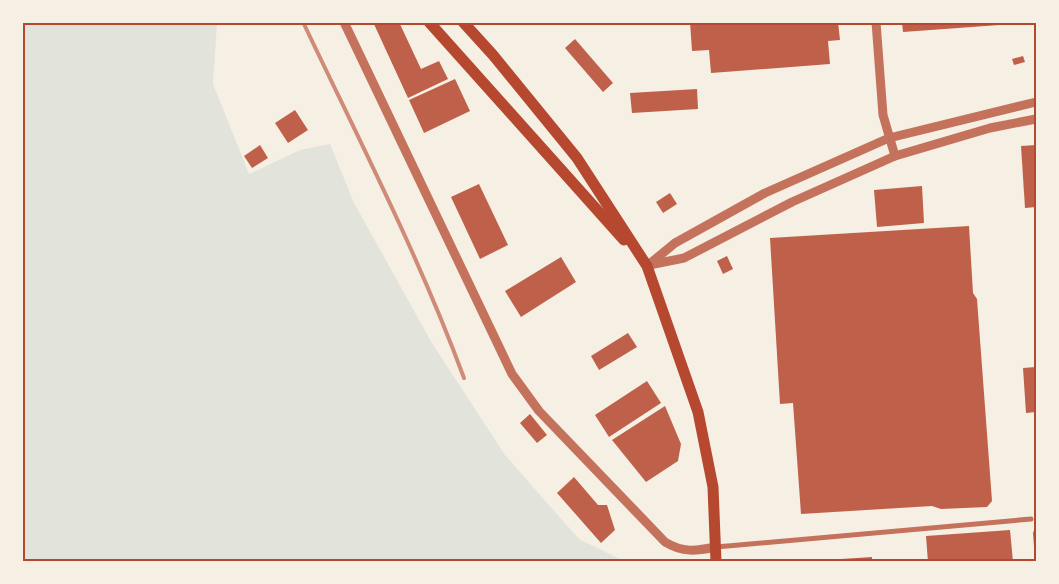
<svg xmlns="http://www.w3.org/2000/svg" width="1059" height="584" font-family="Manrope,sans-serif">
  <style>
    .green { fill: #e2e4dc }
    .building { fill: #bf614a }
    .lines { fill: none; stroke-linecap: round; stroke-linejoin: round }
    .minor { stroke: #c5725c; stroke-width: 5 }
    .tertiary { stroke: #c5725c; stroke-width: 9 }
    .trunk { stroke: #b5482f; stroke-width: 11 }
    .rail { stroke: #cf8b77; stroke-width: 4 }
    .neatline { fill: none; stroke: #b5482f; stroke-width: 2 }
  </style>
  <rect width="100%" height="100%" fill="#f6efe4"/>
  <path class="green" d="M22 23H217L213 84 249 174 300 150 330 144 354 203 432 343 505 455 579 539 624 561H23Z"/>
  <g class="building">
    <path d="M373 22H399L421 69 439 61 448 79 408 98Z"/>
    <path d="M690 22H838L840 40 828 41 830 64 711 73 709 50 692 51Z"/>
    <path d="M902 22H1013V24L903 32Z"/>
    <path d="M575 39 613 83 603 92 565 48Z"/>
    <path d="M1023 56 1025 62 1014 65 1012 59Z"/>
    <path d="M455 79 470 111 424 133 409 100Z"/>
    <path d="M697 89 698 109 632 113 630 93Z"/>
    <path d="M295 110 308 130 288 143 275 123Z"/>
    <path d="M260 145 268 158 252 168 244 156Z"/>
    <path d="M1036 145V207L1025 208 1021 146Z"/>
    <path d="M479 184 508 245 480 259 451 197Z"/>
    <path d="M922 186 924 223 877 227 874 190Z"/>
    <path d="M670 193 677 204 663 213 656 202Z"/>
    <path d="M969 226 973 293 977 299 992 501 987 507 941 509 932 506 801 514 793 403 780 404 770 238Z"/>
    <path d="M727 256 733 269 723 274 717 261Z"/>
    <path d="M561 257 576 282 521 317 505 291Z"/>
    <path d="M628 333 637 347 599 370 591 356Z"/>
    <path d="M1036 367V412L1026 413 1023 368Z"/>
    <path d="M647 381 661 403 609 437 595 415Z"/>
    <path d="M665 406 681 444 678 461 646 482 612 440Z"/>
    <path d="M530 414 547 435 537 443 520 423Z"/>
    <path d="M574 477 598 505H607L615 530 601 543 557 493Z"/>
    <path d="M1036 525V560H1035L1033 533Z"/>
    <path d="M1010 530 1013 562H928L926 536Z"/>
    <path d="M872 557V562H841V559Z"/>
  </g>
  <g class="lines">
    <path class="minor" d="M716 547 1031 519"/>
    <g class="tertiary">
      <path d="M344 22 512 374 539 411 665 542C683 553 696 551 716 547"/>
      <path d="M876 22 883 115 895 156"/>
      <path d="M649 265 684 258 792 202 895 156 990 128 1036 119"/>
      <path d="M647 266 675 243 765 193 889 138 1036 102"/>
    </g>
    <g class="trunk">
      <path d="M429 22 624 240"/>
      <path d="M463 22 493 55 577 158 647 266 698 412 713 487 716 562"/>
    </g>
    <path class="rail" d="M303 22C359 140 419 256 464 378"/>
  </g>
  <rect width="1059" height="584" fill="none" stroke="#f6efe4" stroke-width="48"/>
  <rect x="24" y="24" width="1011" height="536" class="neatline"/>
</svg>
